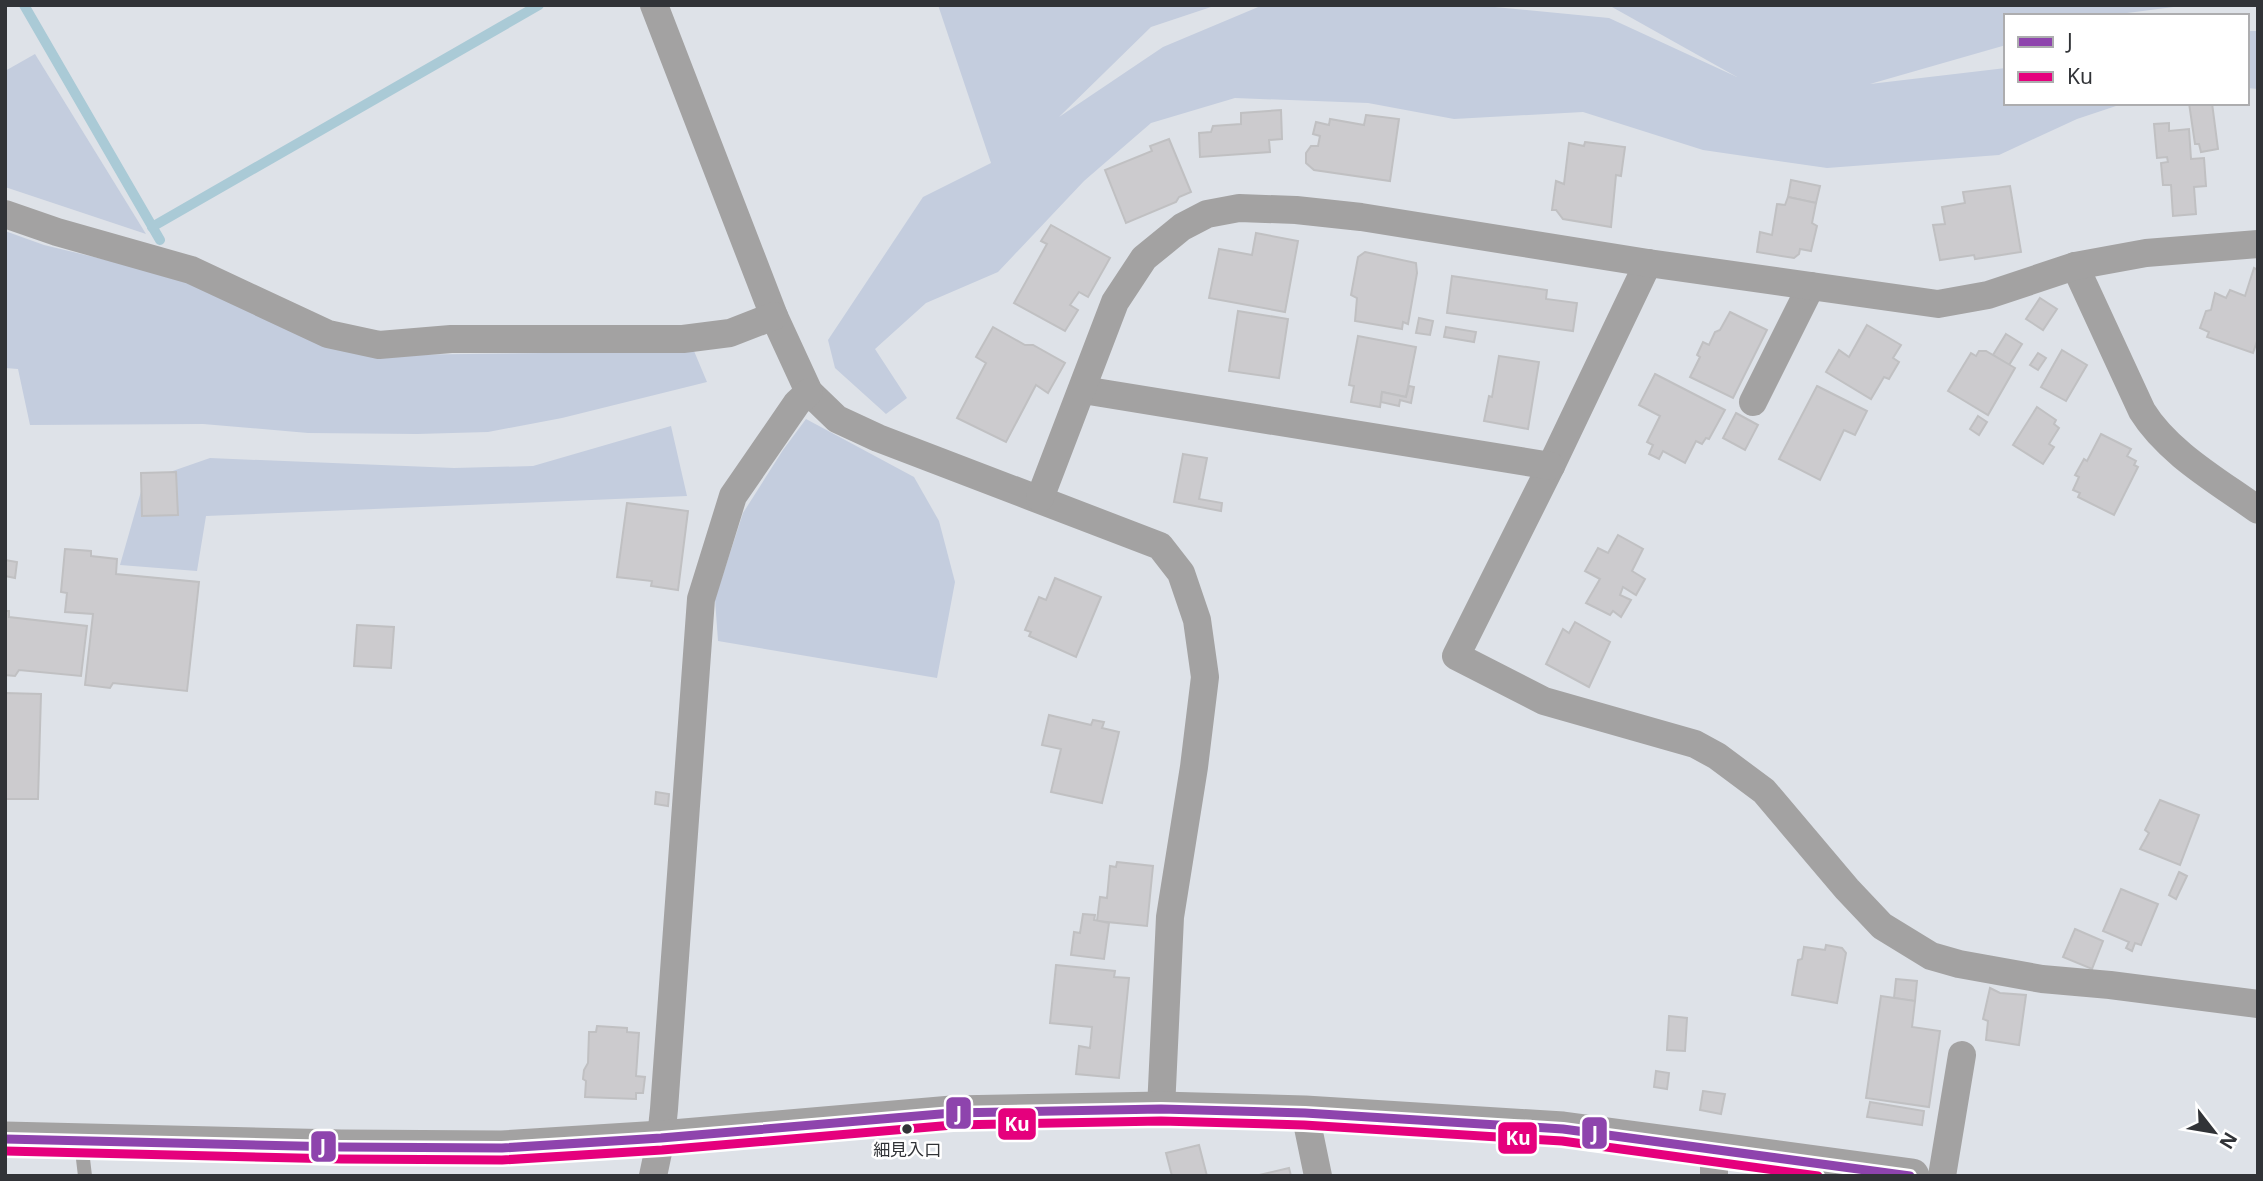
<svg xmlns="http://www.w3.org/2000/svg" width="2263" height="1181" font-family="'Noto Sans','Noto Sans JP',sans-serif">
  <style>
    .green { fill: #c4cdde }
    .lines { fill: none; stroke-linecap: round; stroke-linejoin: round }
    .stream { stroke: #aacad6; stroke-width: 10 }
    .building { fill: #cccbce; stroke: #c0c0c2; stroke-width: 2 }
    .service { stroke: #a3a2a2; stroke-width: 14 }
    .minor { stroke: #a3a2a2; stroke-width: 28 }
    .tertiary { stroke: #a3a2a2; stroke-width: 35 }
    .bus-1-casing { stroke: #fff; stroke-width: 14 }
    .bus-2-casing { stroke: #fff; stroke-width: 14 }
    .bus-1 { stroke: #8e44ad; stroke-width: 9 }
    .bus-2 { stroke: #e5007d; stroke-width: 9 }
    .bus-dot { fill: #313337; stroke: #fff; stroke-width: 2.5 }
    .labels { text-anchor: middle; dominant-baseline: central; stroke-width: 5; stroke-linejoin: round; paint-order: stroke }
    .bus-label { font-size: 17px; fill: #313337; stroke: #fff }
    .line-badge { stroke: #fff; stroke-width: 2.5 }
    .badge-label { font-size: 19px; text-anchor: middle; font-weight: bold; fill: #fff }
  </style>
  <rect width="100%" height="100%" fill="#dee2e8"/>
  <g class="green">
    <path d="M938 5H1217L1151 27 1059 117 1163 47 1263 5H1474L1609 18 1737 77 1612 7 1594 5H2189L2104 16H2006V45L1870 84 2006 68V103H2125L2077 119 1999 155 1827 168 1703 150 1583 112 1454 119 1368 103 1235 98 1151 123 1084 181 998 272 926 303 875 349 907 398 886 414 835 368 828 340 923 197 991 163Z"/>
    <path d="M2247 31H2258V89L2247 88Z"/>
    <path d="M35 54 146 234 5 187V71Z"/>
    <path d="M5 231 44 245 177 277 386 355 694 351 707 382 562 418 488 432 417 434 308 433 203 424 30 425 18 369 5 368Z"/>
    <path d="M806 419 914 477 939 521 955 582 937 678 718 641 715 599 743 513 783 450Z"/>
    <path d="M671 426 687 496 206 516 197 571 120 565 144 481 210 458 454 468 533 466Z"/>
  </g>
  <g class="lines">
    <g class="stream">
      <path d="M24 5 160 240"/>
      <path d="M152 227 539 5"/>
    </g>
  </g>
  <g class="building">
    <path d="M2189 103H2212L2218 149 2201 152 2199 144H2195Z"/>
    <path d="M1281 110 1282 139 1269 140 1270 152 1200 157 1199 133 1211 132 1213 126 1241 124V113Z"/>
    <path d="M1366 115 1399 119 1390 181 1314 170 1306 163V153L1311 146H1318L1320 136 1313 134 1316 122 1329 125 1330 119 1364 125Z"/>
    <path d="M2169 123V131L2189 129 2191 159 2204 158 2206 186 2194 187 2196 214 2173 216 2171 185H2163L2161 163 2168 162 2167 157 2157 158 2154 124Z"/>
    <path d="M1169 139 1191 192 1179 197 1176 202 1126 223 1105 170 1152 151 1150 146Z"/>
    <path d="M1585 142 1625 147 1621 176 1616 175 1611 227 1563 219 1556 210H1552L1556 181 1564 184 1569 143 1584 146Z"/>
    <path d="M1791 180 1820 186 1816 203 1788 197Z"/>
    <path d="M2010 186 2021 252 1975 259 1974 255 1940 260 1933 225 1945 224 1942 207 1965 203 1963 192Z"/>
    <path d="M1788 197 1816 203 1812 223 1817 226 1811 251 1800 249 1799 254 1794 258 1757 252 1760 232 1772 235 1777 204 1785 205Z"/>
    <path d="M1051 225 1110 258 1088 297 1079 292 1070 305 1078 310 1065 331 1014 303 1047 244 1041 241Z"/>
    <path d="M1256 233 1298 241 1285 312 1209 298 1219 249 1252 255Z"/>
    <path d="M1365 252 1416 263 1417 273 1408 324 1403 322 1402 329 1355 321 1357 298 1351 295 1358 257Z"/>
    <path d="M2254 268 2258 270V338L2253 353 2207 337 2209 332 2200 328 2206 311 2211 310 2215 293 2226 298 2230 290 2245 296Z"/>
    <path d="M1452 276 1547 290 1546 299 1577 303 1573 331 1447 313Z"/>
    <path d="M2040 298 2057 309 2043 330 2026 319Z"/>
    <path d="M1238 311 1288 319 1279 378 1229 371Z"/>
    <path d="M1730 312 1767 330 1733 398 1690 377 1700 357 1697 355 1703 342 1709 345 1715 332 1720 330Z"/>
    <path d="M1419 318 1433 321 1430 335 1416 333Z"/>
    <path d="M1867 325 1901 345 1893 358 1899 362 1889 379 1884 377 1871 399 1826 372 1839 350 1849 357Z"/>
    <path d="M993 327 1025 345H1033L1065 363 1048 393 1036 385 1006 442 957 418 986 363 976 357Z"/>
    <path d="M1446 327 1476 332 1474 342 1444 337Z"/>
    <path d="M2006 334 2022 344 2009 365 1993 355Z"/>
    <path d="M1358 336 1416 347 1406 397 1382 392 1380 407 1351 402 1354 386 1349 385Z"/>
    <path d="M2062 350 2087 365 2066 401 2041 387Z"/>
    <path d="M1979 351H1986L2015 368 1988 415 1948 391 1971 353 1976 356Z"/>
    <path d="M2038 353 2046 358 2038 370 2030 365Z"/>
    <path d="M1499 356 1539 362 1528 429 1484 421 1489 396 1492 397Z"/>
    <path d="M1655 374 1725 410 1709 439 1706 438 1702 444 1696 441 1685 463 1663 451 1659 459 1649 454 1653 445 1647 442 1660 416 1639 405Z"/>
    <path d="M1409 386 1414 387 1411 403 1400 400 1399 406 1381 402 1382 392 1406 397Z"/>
    <path d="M1817 386 1867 411 1855 435 1844 430 1820 480 1779 459Z"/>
    <path d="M2037 407 2056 420 2054 424 2059 428 2049 444 2054 447 2043 464 2013 445Z"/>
    <path d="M1736 413 1758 425 1745 450 1723 438Z"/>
    <path d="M1978 416 1987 422 1979 435 1970 429Z"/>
    <path d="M2101 434 2131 449 2127 456 2136 461 2134 465 2138 467 2114 515 2078 497 2080 493 2073 490 2079 477 2075 475 2084 459 2087 461Z"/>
    <path d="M1183 454 1207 458 1199 499 1222 503 1221 511 1174 502Z"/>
    <path d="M176 472 178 515 142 516 141 473Z"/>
    <path d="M627 503 688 511 678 590 651 586 652 581 617 577Z"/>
    <path d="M1618 535 1643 549 1632 571 1645 579 1636 595 1623 587 1620 595 1631 600 1621 617 1613 611 1610 615 1586 603 1600 579 1585 571 1598 548 1608 553Z"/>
    <path d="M65 549 91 551V556L117 559 116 574 199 582 187 691 113 683 110 688 85 685 93 614 65 612 67 593 61 592Z"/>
    <path d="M5 560 17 562 15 578 5 576Z"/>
    <path d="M1055 578 1101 597 1076 657 1029 636 1031 632 1025 630 1039 597 1046 600Z"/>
    <path d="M5 611H9V617L87 626 81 676 19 670 15 676 5 675Z"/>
    <path d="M1575 622 1610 642 1589 687 1546 664 1563 629 1569 633Z"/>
    <path d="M357 625 394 627 391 668 354 666Z"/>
    <path d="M5 693 41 694 38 799H5Z"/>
    <path d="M1049 715 1091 725 1093 720 1104 722 1102 728 1119 732 1102 803 1051 792 1061 749 1042 745Z"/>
    <path d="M656 792 669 794 668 806 655 804Z"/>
    <path d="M2160 800 2199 815 2180 865 2140 849 2149 833 2145 830Z"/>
    <path d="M1117 862 1153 866 1147 926 1097 921 1100 897 1107 898 1110 866 1116 867Z"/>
    <path d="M2179 872 2187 876 2176 899 2169 895Z"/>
    <path d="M2121 889 2158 904 2141 945 2135 943 2132 951 2126 948 2129 942 2103 931Z"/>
    <path d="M1083 914 1095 915 1094 920 1109 923 1104 959 1071 955 1074 932 1080 933Z"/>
    <path d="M2075 929 2103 941 2092 969 2063 957Z"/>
    <path d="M1826 945 1842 948 1846 953 1837 1003 1792 995 1798 960 1802 959 1804 947 1825 950Z"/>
    <path d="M1056 965 1115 971 1114 977 1129 978 1119 1078 1076 1074 1079 1046 1090 1048 1092 1027 1050 1023Z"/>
    <path d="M1896 979 1917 981 1915 1001 1894 998Z"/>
    <path d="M1990 988 2000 993 2026 995 2019 1045 1986 1040 1988 1021 1983 1019Z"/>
    <path d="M1881 996 1915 1001 1912 1027 1940 1031 1929 1107 1866 1098Z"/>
    <path d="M1669 1016 1687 1018 1685 1051 1667 1050Z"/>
    <path d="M597 1026 627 1028V1032L639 1033 636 1076 645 1077 643 1093H636V1099L585 1097 586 1081 583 1079 584 1070 588 1063 589 1032H596Z"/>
    <path d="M1656 1071 1669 1073 1667 1089 1654 1087Z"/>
    <path d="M1703 1091 1725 1094 1721 1114 1700 1110Z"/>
    <path d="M1870 1102 1924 1111 1922 1125 1867 1117Z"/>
    <path d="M1199 1145 1207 1176H1172L1166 1153Z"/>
    <path d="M1289 1168 1291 1176H1255Z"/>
  </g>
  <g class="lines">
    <path class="service" d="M81 1142 85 1176"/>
    <g class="minor">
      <path d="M654 5 774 316 809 392 837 419 878 438 1160 546 1181 573 1197 620 1205 677 1194 767 1170 917 1161 1109"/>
      <path d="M5 214 57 232 191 270 328 334 379 345 451 339H683L730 333 774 316"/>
      <path d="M1648 263 1551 466 1456 656 1544 701 1695 744 1717 756 1764 791 1847 889 1882 926 1931 956 1959 964 2042 979 2110 985 2258 1004"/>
      <path d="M2075 266 2142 411C2168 453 2218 481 2258 510"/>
      <path d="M1083 390 1551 466"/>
      <path d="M1753 402 1811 286"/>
      <path d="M1040 498 1115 302 1144 258 1182 227 1207 214 1239 208 1296 210 1361 217 1648 263 1938 304 1988 295 2075 266 2146 253 2258 244"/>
      <path d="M1305 1113 1318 1176"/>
      <path d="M1714 1148V1176"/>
      <path d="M653 1176 661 1138 664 1109 701 599 733 496 797 403 809 392"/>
      <path d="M1942 1176 1962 1055"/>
    </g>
    <path class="tertiary" d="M5 1139 341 1147 502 1148 661 1138 952 1113 1161 1109 1305 1113 1563 1129 1912 1176"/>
    <g class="bus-1-casing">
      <path id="bus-1" d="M5 1139 341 1147 502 1148 661 1138 952 1113 1161 1109 1305 1113 1563 1129 1910 1176"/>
    </g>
    <g class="bus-2-casing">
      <path id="bus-2" d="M5 1151 341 1159 502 1160 662 1150 953 1125 1161 1121 1304 1125 1562 1141 1818 1176"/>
    </g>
    <use href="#bus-1" class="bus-1"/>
    <use href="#bus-2" class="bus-2"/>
  </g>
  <circle class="bus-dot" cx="907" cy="1129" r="6"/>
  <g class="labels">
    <g class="bus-label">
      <text x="907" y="1149">細見入口</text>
    </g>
  </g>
  <g class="line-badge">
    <rect x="945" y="1096" width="27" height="34" rx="7" fill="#8e44ad"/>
    <rect x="997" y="1107" width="40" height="34" rx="7" fill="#e5007d"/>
    <rect x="1581" y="1116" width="27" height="34" rx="7" fill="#8e44ad"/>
    <rect x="1497" y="1121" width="41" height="34" rx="7" fill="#e5007d"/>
    <rect x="310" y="1130" width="27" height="33" rx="7" fill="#8e44ad"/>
  </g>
  <g class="badge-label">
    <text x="959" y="1120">J</text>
    <text x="1017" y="1131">Ku</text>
    <text x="1595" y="1140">J</text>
    <text x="1518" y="1145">Ku</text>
    <text x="323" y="1153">J</text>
  </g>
  <rect width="2263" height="1181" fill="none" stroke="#313337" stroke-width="14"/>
  <rect x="2004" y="14" width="245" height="91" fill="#ffffff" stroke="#adadaf" stroke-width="2"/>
  <rect x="2018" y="37" width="35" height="10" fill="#8e44ad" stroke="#adadaf" stroke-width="2"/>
  <text x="2067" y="49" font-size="21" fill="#313337">J</text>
  <rect x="2018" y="72" width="35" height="10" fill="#e5007d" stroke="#adadaf" stroke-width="2"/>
  <text x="2067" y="84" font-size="21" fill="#313337">Ku</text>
  <g transform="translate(2214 1132) rotate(121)" stroke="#ffffff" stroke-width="5" paint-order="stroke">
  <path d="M0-5L12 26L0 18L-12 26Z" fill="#313337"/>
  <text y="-10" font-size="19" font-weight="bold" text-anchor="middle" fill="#313337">N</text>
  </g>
</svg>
